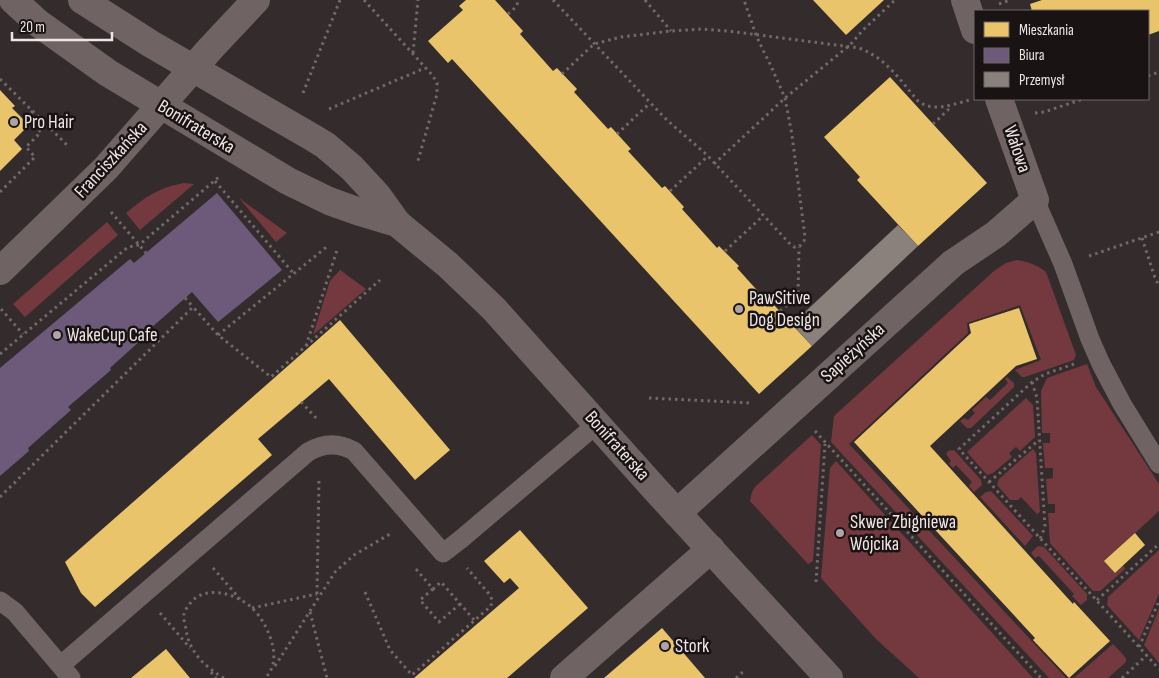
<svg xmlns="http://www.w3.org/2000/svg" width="1159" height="678" font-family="'Sofia Sans Condensed',sans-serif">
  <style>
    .green { fill: #73393f }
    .homes { fill: #e9c46a }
    .offices { fill: #6d597a }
    .industry { fill: #8a817c }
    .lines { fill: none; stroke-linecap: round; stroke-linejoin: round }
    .path { stroke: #746869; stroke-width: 3; stroke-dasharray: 2.5 4; stroke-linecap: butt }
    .service { stroke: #706363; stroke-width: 19 }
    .minor { stroke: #706363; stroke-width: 28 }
    .tertiary { stroke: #706363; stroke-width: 28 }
    .poi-dot { fill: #aea4a4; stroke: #191313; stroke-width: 2 }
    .labels { text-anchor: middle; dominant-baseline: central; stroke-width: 5; stroke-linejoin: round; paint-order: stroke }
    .poi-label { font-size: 19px; fill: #efe5e5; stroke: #191313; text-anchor: start }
    .street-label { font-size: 19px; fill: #efe5e5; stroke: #191313 }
  </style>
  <rect width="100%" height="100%" fill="#342c2c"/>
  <g class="green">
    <path d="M183 183 194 184 140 230 126 213C147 196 156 189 183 183Z"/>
    <path d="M239 198 287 233 276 242Z"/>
    <path d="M107 222 118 235 25 317 13 304Z"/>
    <path d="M1017 260C1029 262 1037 265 1046 272L1076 355 1074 360 1025 377H1022L1015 370 1041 360 1020 305 967 323 968 333 849 444 1066 678H1049L831 442 834 416 994 271 1006 263Z"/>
    <path d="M340 270 366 289 313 335 330 281Z"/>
    <path d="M1087 364 1096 387 1159 484V511L1105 561 1115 573 1123 566 1125 568 1124 570 1100 591H1093L1050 543 1048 513H1055V504H1048L1046 479 1053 478V468H1045L1043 443H1050V433H1042L1041 391 1047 378Z"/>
    <path d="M1007 377 1014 383V387L971 428H967L960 421 964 418 968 420 975 413 972 410 986 397 990 400 1008 383 1005 379Z"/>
    <path d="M1026 398 1033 405 1035 437 1020 451 1016 447 1009 453 1012 457 993 473 987 475 967 452Z"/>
    <path d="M812 435 821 445 813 561 808 564 750 501 752 492 755 487Z"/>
    <path d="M1033 449 1036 453 1040 512 1037 514 1021 497 1018 500H1010L997 485 999 479Z"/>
    <path d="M954 450 981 480 982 485 974 492 969 486 972 482 956 465 953 468 949 464 951 461 946 454 948 451Z"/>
    <path d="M836 461 1033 678H919L876 639 821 578 830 468Z"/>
    <path d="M991 491 1033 536 1025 546 980 497 986 492Z"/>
    <path d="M1038 546 1044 547 1087 594V600L1081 605 1072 596 1074 594 1039 556 1035 558 1031 553Z"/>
    <path d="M1159 550V594L1139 640 1107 605 1108 597Z"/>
    <path d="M1159 609V663L1144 645Z"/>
    <path d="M1113 644 1126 658V662L1108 678H1074Z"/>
  </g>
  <g class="homes">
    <path d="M466 0H495L523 31 520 34 553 71 557 68 577 89 574 92 608 129 611 127 631 149 628 151 662 188 665 186 684 207 682 209 717 248 719 246 739 266 737 268 772 307 774 305 812 346 759 394 452 59 448 63 428 41 463 10 459 6Z"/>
    <path d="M813 0H884L846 35Z"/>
    <path d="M1042 0H1159V31L1148 35V11H1032L1030 4Z"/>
    <path d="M890 77 987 183 918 246 857 180 860 177 824 137Z"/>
    <path d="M0 90 15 106 12 108 29 125 14 140 22 149 0 171Z"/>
    <path d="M1019 308 1037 359 1016 366 930 446 1073 604 1074 602 1110 641 1069 678 1033 640 1035 638 854 442 971 333 969 324Z"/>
    <path d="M340 320 450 450 415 480 329 379 258 439 272 455 95 607 81 593 65 562Z"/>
    <path d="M520 530 588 608 507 678H414L519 588 510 578 504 583 484 561Z"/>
    <path d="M1135 533 1145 545 1115 573 1104 561Z"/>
    <path d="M662 628 705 678H604Z"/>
    <path d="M166 649 190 678H131Z"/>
  </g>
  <path class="offices" d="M217 193 282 270 218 322 192 292 151 328 152 330 110 368 111 370 68 407 71 410 28 448 29 451 0 476V368L130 259 134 263Z"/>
  <path class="industry" d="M898 225 918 246 812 346 792 324Z"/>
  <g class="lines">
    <g class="path">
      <path d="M364 0 433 76 437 83V94L417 164"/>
      <path d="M553 0 662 115C677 130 693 142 708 156L791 245 794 247H799L804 241 805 237 792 135 785 98 771 66 764 52 756 35 744 0"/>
      <path d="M645 0 671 31"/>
      <path d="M999 4 1010 0"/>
      <path d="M508 14 517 6 518 0"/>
      <path d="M413 53 418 0"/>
      <path d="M562 74 594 44 621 37 671 31 702 29 728 31 859 48C886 58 900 80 918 101 933 113 953 104 970 100"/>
      <path d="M1148 76 1159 72"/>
      <path d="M0 79 67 145"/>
      <path d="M303 93 340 0"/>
      <path d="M329 109 425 68"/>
      <path d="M1035 113 1044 112 1083 99"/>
      <path d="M933 124 948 110V105"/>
      <path d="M617 134 650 103"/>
      <path d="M714 164 785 98 850 45 863 30 895 0"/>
      <path d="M215 181 294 274"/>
      <path d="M670 191 708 156"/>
      <path d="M0 192 35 157 26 147 41 132 27 117 33 111"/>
      <path d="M111 212 146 253"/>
      <path d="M1142 238 1156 281 1159 284"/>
      <path d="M725 251 763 216"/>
      <path d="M1089 256 1159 232"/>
      <path d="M185 298 193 307"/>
      <path d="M1 309 23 334"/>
      <path d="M780 311 798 295 799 247"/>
      <path d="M218 335 329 245"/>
      <path d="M306 346 337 250"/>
      <path d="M0 354 128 247 139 245 220 176"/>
      <path d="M1074 364 1045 374 1032 382 959 449 1159 669"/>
      <path d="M1032 382 1037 398 1045 527 1040 539"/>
      <path d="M649 398 751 403"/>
      <path d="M301 402 317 419"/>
      <path d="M815 431 1041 678"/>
      <path d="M989 482 1039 440"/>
      <path d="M0 497 193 307 218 335 271 377 380 280"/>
      <path d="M213 568 240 599"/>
      <path d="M416 569 433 589 441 582 475 621"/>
      <path d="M816 582 825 444"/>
      <path d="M433 589 420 600 439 622 460 604"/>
      <path d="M365 592 390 650 412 675 491 606 492 600 490 595 467 568"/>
      <path d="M317 594 319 479"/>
      <path d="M1097 600 1159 544"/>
      <path d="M252 608 317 594"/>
      <path d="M310 612 327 678"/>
      <path d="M160 613 190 648"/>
      <path d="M1139 647 1159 601"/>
      <path d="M275 666 335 572 354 555 390 534"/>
      <path d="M211 672 216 678"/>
      <path d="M224 678C205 667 189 652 186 629 185 625 183 618 184 614 185 609 189 605 192 601 208 585 236 594 251 607 262 617 270 633 273 647 275 659 274 669 265 678"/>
      <path d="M736 678 745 670"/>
      <path d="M1122 678 1147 655"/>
    </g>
    <g class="service">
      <path d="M1035 200 1063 264 1090 339 1101 364 1122 404 1159 464"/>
      <path d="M0 601 15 612 71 678"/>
      <path d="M61 665 308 452C323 443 338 442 354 451L443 553 460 540 597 424"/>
    </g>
    <g class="minor">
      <path d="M965 0 975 30"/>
      <path d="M0 271 106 168 210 49 256 0"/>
      <path d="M677 513 953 263 996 234 1035 200 999 99"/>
      <path d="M564 678 711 549"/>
    </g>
    <g class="tertiary">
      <path d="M13 0 38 23 108 73 288 181 329 201 357 211 397 223"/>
      <path d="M82 0 151 44 310 136 325 145 352 168 377 195 397 223 448 265 494 309 655 489 829 678"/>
    </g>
  </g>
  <g class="poi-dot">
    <circle cx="14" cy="122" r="5"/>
    <circle cx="739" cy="309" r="5"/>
    <circle cx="57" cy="335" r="5"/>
    <circle cx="840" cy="533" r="5"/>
    <circle cx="665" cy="646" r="5"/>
  </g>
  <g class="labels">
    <g class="poi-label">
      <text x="24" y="122">Pro Hair</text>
      <text x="749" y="298">PawSitive<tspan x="749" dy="22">Dog Design</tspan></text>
      <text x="67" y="335">WakeCup Cafe</text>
      <text x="850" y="522">Skwer Zbigniewa<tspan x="850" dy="22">Wójcika</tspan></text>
      <text x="675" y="646">Stork</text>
    </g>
    <g class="street-label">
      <text transform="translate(196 127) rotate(31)">Bonifraterska</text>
      <text transform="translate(1017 149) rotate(71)">Wałowa</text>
      <text transform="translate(111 160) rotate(-47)">Franciszkańska</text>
      <text transform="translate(853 353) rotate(-42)">Sapieżyńska</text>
      <text transform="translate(617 446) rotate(48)">Bonifraterska</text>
    </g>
  </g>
  <rect x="974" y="10" width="175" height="90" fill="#191313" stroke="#6f6767"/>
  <rect x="984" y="22" width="25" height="15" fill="#e9c46a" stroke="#6f6767"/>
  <text x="1019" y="35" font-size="15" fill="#efe5e5">Mieszkania</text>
  <rect x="984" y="48" width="25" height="15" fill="#6d597a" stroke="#6f6767"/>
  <text x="1019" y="60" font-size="15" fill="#efe5e5">Biura</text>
  <rect x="984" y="72" width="25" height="15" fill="#8a817c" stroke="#6f6767"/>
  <text x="1019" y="85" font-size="15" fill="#efe5e5">Przemysł</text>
  <path d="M12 32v8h100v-8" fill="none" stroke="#efe5e5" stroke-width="2.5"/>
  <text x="20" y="32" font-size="15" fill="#efe5e5" stroke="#191313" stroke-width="4" paint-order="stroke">20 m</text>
</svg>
